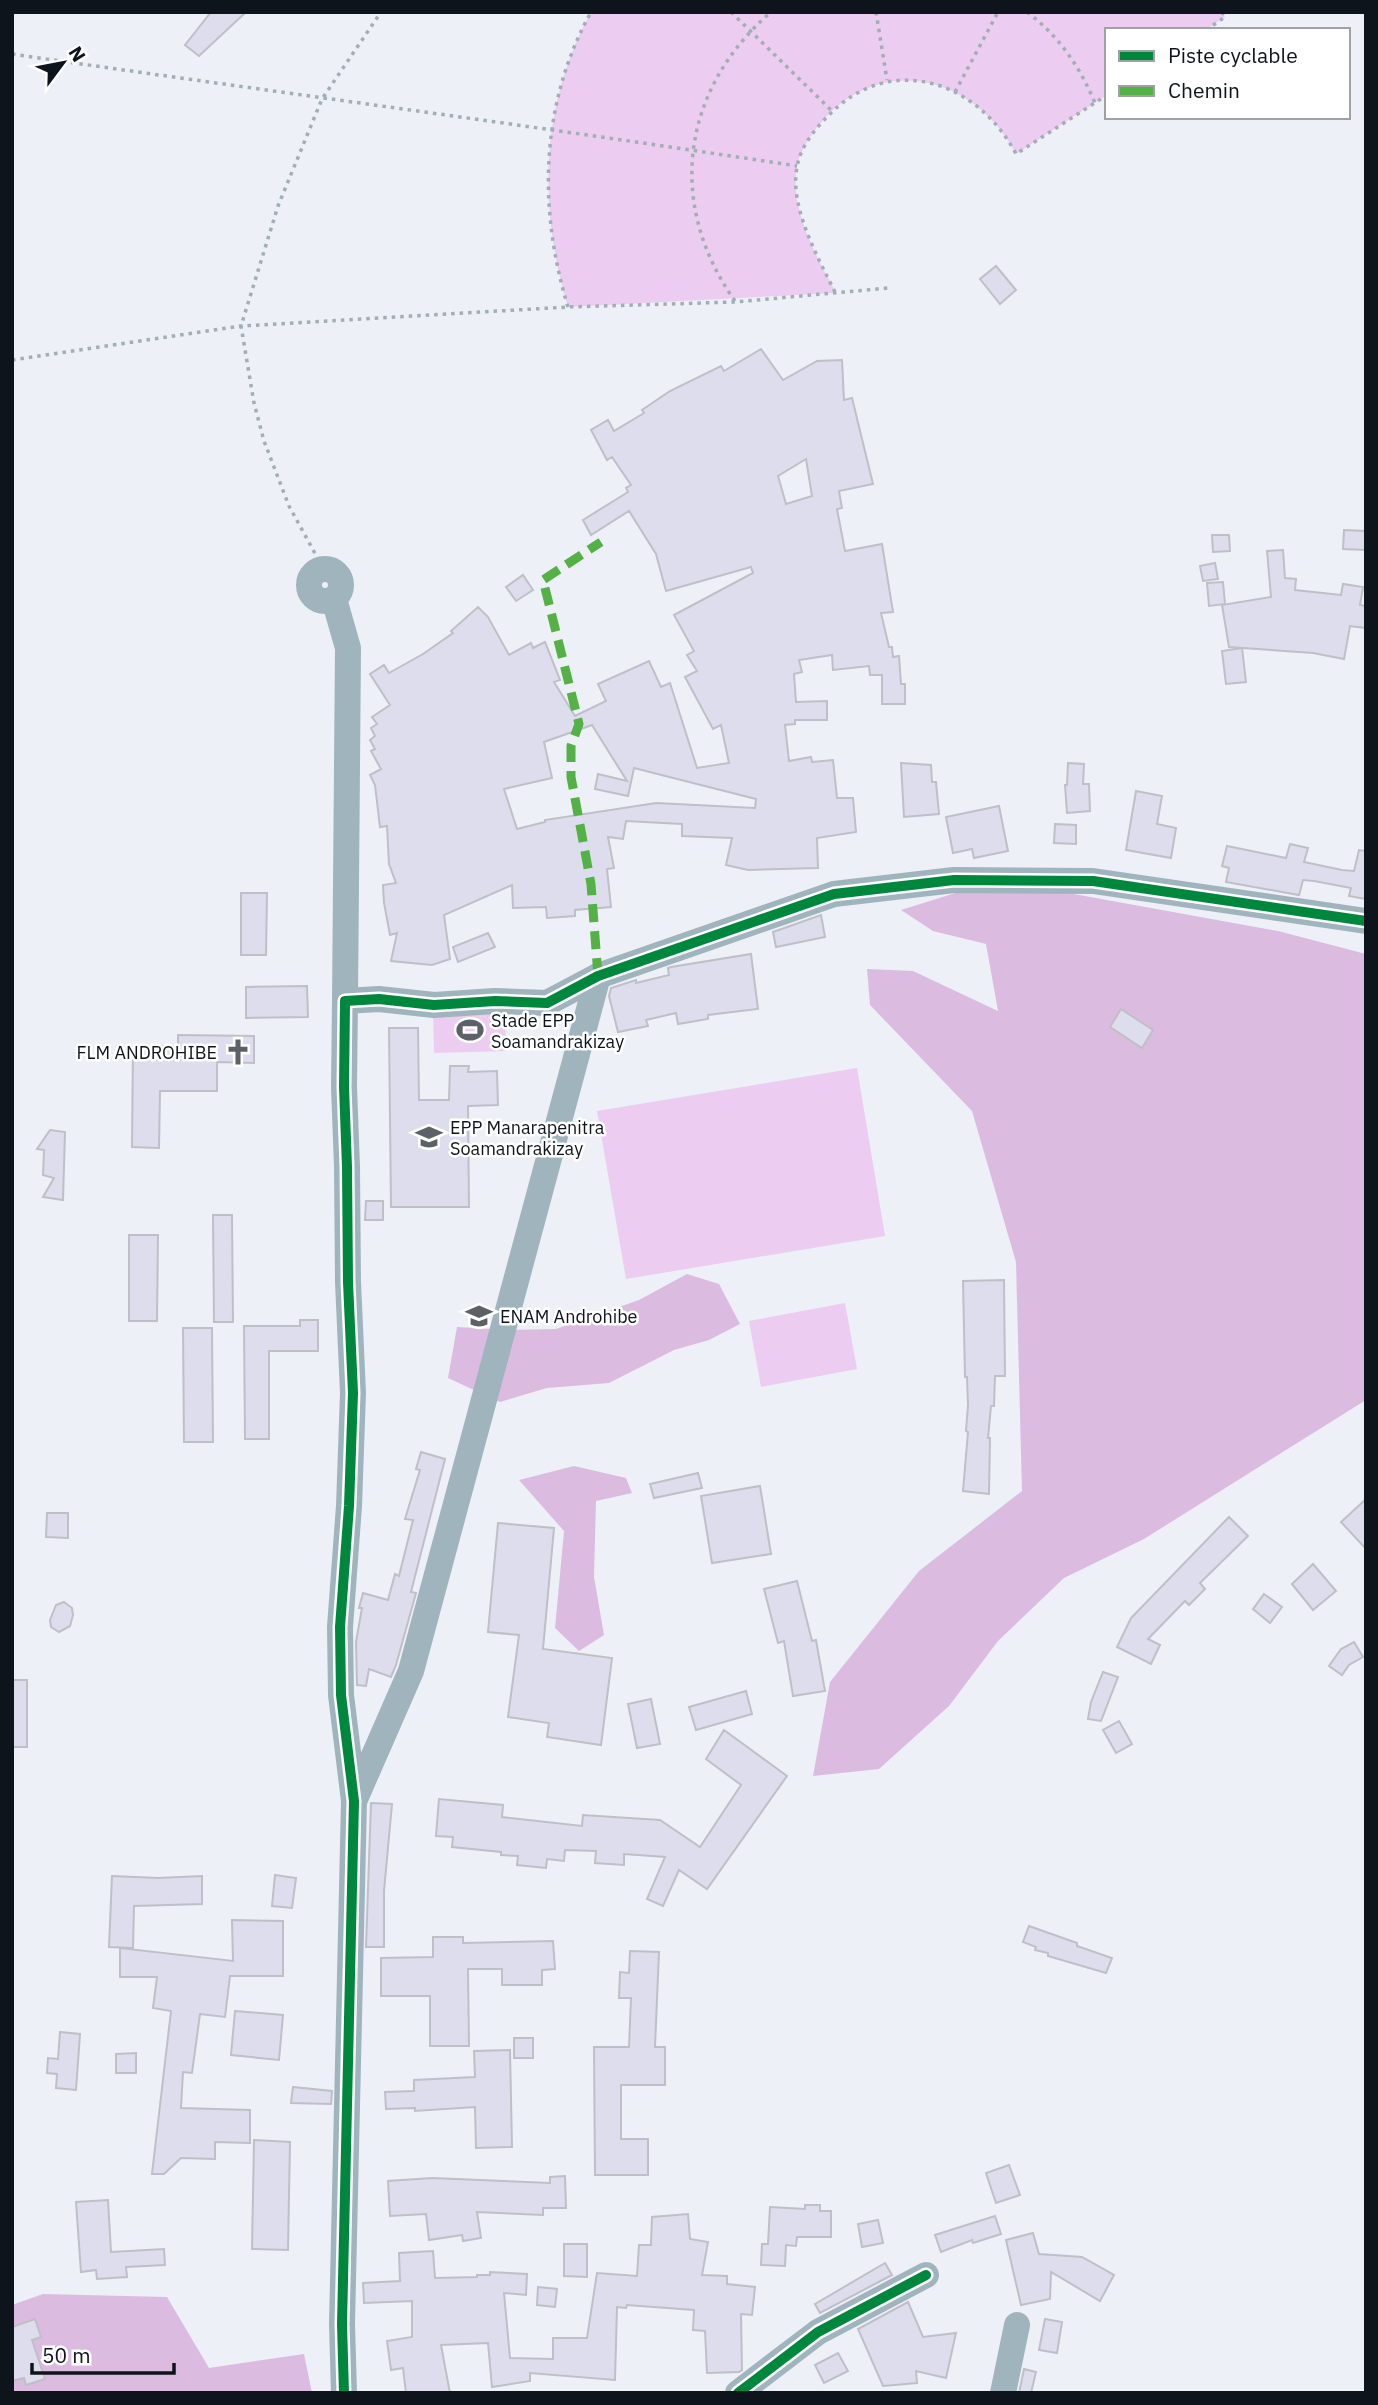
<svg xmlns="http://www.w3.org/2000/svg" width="1378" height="2405" font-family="'IBM Plex Sans',sans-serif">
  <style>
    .green { fill: #ecccf0 }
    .forest { fill: #dcbbe1 }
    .building { fill: #dedded; stroke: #bfbfc7; stroke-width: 2; fill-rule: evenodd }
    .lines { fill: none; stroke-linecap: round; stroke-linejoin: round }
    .path { stroke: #a1afb5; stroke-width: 3.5; stroke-dasharray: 3.5 5; stroke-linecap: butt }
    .minor { stroke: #a0b4bd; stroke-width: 26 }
    .quiet { stroke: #54b145; stroke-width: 9; stroke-dasharray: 18 9; stroke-linecap: butt }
    .cycleway-casing { stroke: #fff; stroke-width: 15 }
    .cycleway { stroke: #00873e; stroke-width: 10 }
    .labels { text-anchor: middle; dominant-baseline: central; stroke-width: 5; stroke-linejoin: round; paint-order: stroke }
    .poi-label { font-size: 18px; fill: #0e141c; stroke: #fff; text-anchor: start }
  </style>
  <rect width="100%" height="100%" fill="#edf0f6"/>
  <g class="green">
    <path d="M591 12H1222L1225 17 1206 30H1107V95L1016 154C977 80 889 52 826 117 814 130 800 149 797 167 789 209 817 257 836 293L568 307C538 209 540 104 591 12Z"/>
    <path d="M505 1008 506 1051 434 1053 433 1010Z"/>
    <path d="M857 1068 885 1236 626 1279 597 1111Z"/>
    <path d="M845 1303 857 1369 761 1387 749 1321Z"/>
  </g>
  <g class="forest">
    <path d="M997 880 1278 931 1366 954V1400L1144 1539 1064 1578 998 1641 949 1706 879 1769 813 1776 830 1682 919 1571 1022 1491 1016 1262 972 1111 870 1005 867 969 913 971 998 1011 986 944 933 931 901 910Z"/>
    <path d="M687 1274 719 1284 740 1324 709 1340 674 1350 609 1383 547 1388 500 1402 448 1378 457 1327 508 1330 556 1329 639 1300Z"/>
    <path d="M574 1466 626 1478 632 1493 596 1501 594 1577 604 1635 579 1651 555 1628 564 1531 519 1480Z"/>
    <path d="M43 2294 167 2297 209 2368 304 2354 312 2393H12V2305Z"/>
  </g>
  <g class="building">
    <path d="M211 12H246L199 56 185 45Z"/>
    <path d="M996 266 1016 290 1000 304 980 279Z"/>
    <path d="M761 349 783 380 817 361 842 360 844 400 852 398 873 484 839 491 842 508 837 509 845 551 882 544 893 612 881 613 889 647H892L893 657 899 656 901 684H905V704H882V675H870L869 666 833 670 832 655 799 660 802 672 794 674 796 702 827 701V720H795V724L785 725 789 761 811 757 812 762 833 760 837 798H853L856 832 817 838 818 868 748 870 726 865 732 838 682 836V824L626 821 623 839 608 837 614 868 607 869 611 907 575 910V916L547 918 546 907 513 908 512 885 444 915 450 959 432 965 391 961 397 933 390 935 384 903 383 885 396 883 389 864 387 826 380 827 375 785 370 775 381 769 371 751 375 749 370 740 375 736 371 728 377 724 372 717 390 705 370 674 384 665 389 673 423 654 453 633 451 631 478 607 488 617 509 655 531 643 533 648 545 642 560 680 554 682 575 716 606 701 598 684 649 661 661 687 670 683 697 768 729 763 721 725 713 729 685 677 697 671 687 655 694 651 674 615 753 573 751 567 666 591 656 554 629 511 591 535 583 520 628 492 626 488 631 485 612 457 607 460 591 430 608 420 614 431 644 413 642 410 670 391 721 366 724 371ZM806 459 812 496 786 504 778 476ZM592 725 627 781 598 774 595 789 628 796 634 768 756 799 755 808 656 803 545 820V822L517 829 504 789 552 778 544 742Z"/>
    <path d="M1344 530 1366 531V550L1343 549Z"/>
    <path d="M1212 535H1229L1230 551 1213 552Z"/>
    <path d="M1283 550 1285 578 1296 579 1295 590 1341 595 1343 584 1363 587 1360 605 1366 606V628L1350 626 1344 659 1313 653 1229 647 1222 605 1271 597 1267 551Z"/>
    <path d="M1215 563 1218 579 1203 581 1200 566Z"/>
    <path d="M523 575 533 590 516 601 506 587Z"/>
    <path d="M1223 582 1225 604 1209 606 1207 583Z"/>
    <path d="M1242 648 1246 682 1226 684 1222 651Z"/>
    <path d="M901 763 931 765 932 782H936L939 814 904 817Z"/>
    <path d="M1068 763 1084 764 1083 784H1089L1090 811 1067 813 1065 785H1067Z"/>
    <path d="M1136 791 1162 796 1157 824 1176 828 1171 858 1126 850Z"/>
    <path d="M999 806 1008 851 974 858 972 849 953 853 946 817Z"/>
    <path d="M1055 824 1076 825V844L1054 843Z"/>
    <path d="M1290 844 1308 848 1304 862 1342 870 1354 871 1359 850 1366 851V899L1349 896 1351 888 1314 881 1303 880 1299 895 1226 882 1229 868 1222 866 1227 846 1286 858Z"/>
    <path d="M241 893H267L266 955H241Z"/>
    <path d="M821 915 825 937 776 947 773 932Z"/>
    <path d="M488 933 495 947 458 962 453 947Z"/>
    <path d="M751 954 758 1009 708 1015V1019L678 1024 676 1013 646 1020 648 1026 618 1032 609 996 611 988 636 980V983L669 975 668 968 671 967Z"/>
    <path d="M307 986 308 1017 246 1018V987Z"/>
    <path d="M1121 1009 1153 1030 1142 1048 1110 1027Z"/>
    <path d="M389 1028H418L419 1100H449L450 1066H469L468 1072 497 1071 498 1105 468 1106 469 1207H391Z"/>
    <path d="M178 1035 254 1036V1063L217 1062V1091H160L159 1148 132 1147 133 1047 178 1046Z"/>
    <path d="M50 1130 65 1132 63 1200 43 1197 54 1178 43 1175 44 1150 37 1149Z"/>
    <path d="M366 1201H383V1220H365Z"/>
    <path d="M213 1215H232L233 1322H214Z"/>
    <path d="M129 1235H158L157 1321H129Z"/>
    <path d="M1004 1280 1005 1376H995L994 1406H991L988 1438H990L989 1494 963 1491 968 1432 966 1431 968 1405 967 1377H965L963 1281Z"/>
    <path d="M300 1320H318V1351H269V1439H245L244 1326H300Z"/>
    <path d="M183 1328H212L213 1442H184Z"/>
    <path d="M421 1452 445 1459 411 1592 416 1593 396 1665 391 1677 369 1669 366 1686 357 1685 356 1642 362 1608H359L363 1593 388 1600 395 1574 399 1576 413 1520 405 1519 420 1470 416 1469Z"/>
    <path d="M698 1473 702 1488 654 1498 650 1484Z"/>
    <path d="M760 1486 771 1554 712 1563 701 1496Z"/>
    <path d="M1366 1499V1549L1341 1522Z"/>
    <path d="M47 1513H68V1538L46 1537Z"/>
    <path d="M1229 1517 1248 1536 1200 1583 1205 1589 1189 1605 1185 1601 1148 1639 1160 1645 1151 1664 1117 1647 1131 1618Z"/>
    <path d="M498 1523 554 1528 543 1649 612 1658 601 1745 547 1737 549 1723 508 1717 519 1635 488 1632Z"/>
    <path d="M1313 1564 1336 1591 1313 1610 1292 1584Z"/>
    <path d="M797 1581 812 1641 816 1640 825 1691 793 1696 784 1641 778 1643 764 1589Z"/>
    <path d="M1264 1594 1282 1607 1270 1623 1253 1609Z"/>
    <path d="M64 1602 72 1608 73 1615 70 1626 59 1632 51 1627 50 1620 56 1605Z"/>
    <path d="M1354 1642 1363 1657 1349 1665 1342 1675 1329 1666 1341 1649Z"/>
    <path d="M1103 1672 1118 1677 1101 1721 1088 1719 1091 1702Z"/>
    <rect x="12" y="1680" width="15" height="67"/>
    <path d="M746 1691 752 1714 696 1730 689 1707Z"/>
    <path d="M651 1699 660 1744 637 1748 628 1704Z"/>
    <path d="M1119 1721 1132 1744 1116 1753 1103 1730Z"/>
    <path d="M724 1730 787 1776 707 1889 679 1870 663 1906 647 1899 665 1857 624 1854V1865L595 1863 596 1851 565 1850 564 1861 547 1859 546 1868 517 1865 518 1856 501 1855V1852L452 1847 453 1837 436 1836 439 1799 503 1805 502 1817 582 1826 583 1815 660 1820 700 1847 741 1785 706 1759Z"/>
    <path d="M371 1803 392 1804 384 1891V1947H366Z"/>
    <path d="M275 1875 296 1878 292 1908 272 1906Z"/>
    <path d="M112 1876 158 1878 202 1876V1904L134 1906 133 1948 109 1947Z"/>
    <path d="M232 1920 283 1921V1976H230L225 2017 200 2014 192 2073 183 2072 181 2108 250 2110V2143L215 2142V2159L181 2158 164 2174H152L171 2011 153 2008 157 1977H120V1948L233 1961Z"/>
    <path d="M1029 1926 1077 1943V1946L1112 1958 1106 1973 1048 1956V1953L1035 1950 1036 1947 1023 1942Z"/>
    <path d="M433 1937H463V1943L553 1941 555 1969 542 1970V1985H502V1969H468L469 2046H430V1996H381V1958L433 1957Z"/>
    <path d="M630 1951 659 1952 655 2047H665V2085H621V2139H648V2175H595L594 2047H629L631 1998H619L620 1972 629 1973Z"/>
    <path d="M235 2011 283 2015 279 2060 231 2055Z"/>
    <path d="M60 2032 80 2034 76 2090 56 2088 57 2074 47 2073 48 2058 58 2059Z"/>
    <rect x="514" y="2038" width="19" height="20"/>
    <path d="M510 2050 512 2147 476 2148 475 2107 415 2111V2108L386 2109 385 2092 414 2091V2080L475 2077 474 2051Z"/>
    <path d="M136 2053V2073H116V2054Z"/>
    <path d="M293 2087 332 2091 331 2104 291 2103Z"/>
    <path d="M254 2140 290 2142 288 2250 252 2249Z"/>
    <path d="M1009 2165 1020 2195 996 2203 986 2173Z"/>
    <path d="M565 2176 566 2208H543V2215L477 2212 481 2238 463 2241 462 2235 429 2240 426 2214 390 2216 388 2181 432 2178 550 2183V2177Z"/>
    <path d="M108 2200 111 2252 164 2249 165 2265 126 2267 127 2277 97 2279 96 2270 81 2272 76 2202Z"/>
    <path d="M805 2205H820V2211H831V2237H797L796 2246 786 2245 785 2266 761 2265 762 2244H768L770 2207 805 2209Z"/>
    <path d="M688 2214 690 2239 708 2242 702 2275 727 2276V2284L755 2287 752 2315 741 2314 742 2370 739 2372 707 2373 705 2331 693 2330 694 2310 627 2305 626 2308 617 2307 615 2380 530 2373V2381L492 2387 488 2343 441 2345 450 2393H406L403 2368 391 2370 387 2341 412 2337V2301L364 2303 363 2283 400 2281 399 2253 433 2251 435 2278 477 2277V2275H490V2272L527 2274 526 2295 504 2293 510 2358 553 2359V2338H587L597 2273 637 2276 639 2245H651L652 2217Z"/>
    <path d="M995 2216 1001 2234 973 2243 972 2240 941 2252 935 2235Z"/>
    <path d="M878 2220 883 2243 862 2247 858 2224Z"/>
    <path d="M1033 2233 1039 2254 1082 2257 1114 2275 1100 2301 1051 2272 1050 2299 1021 2305 1006 2240Z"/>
    <path d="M564 2244H587V2277L564 2276Z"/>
    <path d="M885 2263 892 2275 820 2313 815 2304Z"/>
    <path d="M538 2287 557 2289 555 2307 537 2305Z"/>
    <path d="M908 2302 923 2337 956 2333 946 2378 916 2371 917 2383 883 2386 858 2329Z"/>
    <path d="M35 2319 41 2337 32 2340 45 2379 26 2385 24 2378 12 2381V2327Z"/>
    <path d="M1045 2319 1062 2322 1057 2353 1039 2350Z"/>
    <path d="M838 2353 848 2371 824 2383 815 2365Z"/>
    <path d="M1024 2369 1036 2372 1031 2393H1019Z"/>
  </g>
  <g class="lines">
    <g class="path">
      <path d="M731 12 832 111"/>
      <path d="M876 12 887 80"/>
      <path d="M1027 12C1059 36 1080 67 1095 103"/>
      <path d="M1206 30 1225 17 1222 12"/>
      <path d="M12 54C274 92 536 126 797 166"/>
      <path d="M955 92 998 12"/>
      <path d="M835 292C818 258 789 206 797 167 800 148 814 130 827 117 889 51 977 80 1016 154L1107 95"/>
      <path d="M735 301C666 204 681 90 771 12"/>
      <path d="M568 307C538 209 540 104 591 12"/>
      <path d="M12 360 241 326 568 307 735 302 888 288"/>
      <path d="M323 568 289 506 264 441 254 403 241 326 278 206 322 99 381 12"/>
    </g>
    <g class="minor">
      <circle cx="325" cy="585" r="16"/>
      <path d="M334 599 348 648 345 1001"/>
      <path d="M355 1799 411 1671 598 976"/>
      <path d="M344 2393 342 2324 354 1801 341 1695 340 1627 349 1506 353 1393 348 1282 347 1167 344 1087 345 1001 379 999 434 1005 495 1001 547 1003 598 976 834 894 954 880 1093 881 1366 921"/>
      <path d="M738 2393 818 2332 926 2275"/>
      <path d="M1003 2393 1017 2325"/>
    </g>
    <path class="quiet" d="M598 976 591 884 571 777V746L579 724 543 580 601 542"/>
    <g class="cycleway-casing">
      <g id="cycleway">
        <path d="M344 2393 342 2324 354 1801 341 1695 340 1627 349 1506 353 1393 348 1282 347 1167 344 1087 345 1001 379 999 434 1005 495 1001 547 1003 598 976 834 894 954 880 1093 881 1366 921"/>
        <path d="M738 2393 818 2332 926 2275"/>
      </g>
    </g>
    <use href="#cycleway" class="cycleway"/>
  </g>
  <defs>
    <g id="stadium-bare" transform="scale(2.1)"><path d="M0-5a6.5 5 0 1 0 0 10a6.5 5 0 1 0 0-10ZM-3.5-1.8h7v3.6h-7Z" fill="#5c6168" stroke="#fff" stroke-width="2.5" paint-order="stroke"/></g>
    <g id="church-bare" transform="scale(2.1)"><path d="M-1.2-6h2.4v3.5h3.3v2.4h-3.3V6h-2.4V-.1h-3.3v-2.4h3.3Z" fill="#5c6168" stroke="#fff" stroke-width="2.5" paint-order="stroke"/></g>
    <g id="school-bare" transform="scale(2.1)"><path d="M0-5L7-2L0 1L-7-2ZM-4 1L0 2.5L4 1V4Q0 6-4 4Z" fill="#5c6168" stroke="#fff" stroke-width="2.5" paint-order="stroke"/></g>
    <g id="university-bare" transform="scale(2.1)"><path d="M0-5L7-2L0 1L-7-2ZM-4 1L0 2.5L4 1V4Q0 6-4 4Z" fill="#5c6168" stroke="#fff" stroke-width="2.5" paint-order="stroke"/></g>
  </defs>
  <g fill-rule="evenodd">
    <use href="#stadium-bare" x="470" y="1030"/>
    <use href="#church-bare" x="238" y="1052"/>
    <use href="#school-bare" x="429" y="1137"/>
    <use href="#university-bare" x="479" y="1316"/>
  </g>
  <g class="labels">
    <g class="poi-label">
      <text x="491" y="1020">Stade EPP<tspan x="491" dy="21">Soamandrakizay</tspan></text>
      <text x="217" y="1052" text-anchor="end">FLM ANDROHIBE</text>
      <text x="450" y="1127">EPP Manarapenitra<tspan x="450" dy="21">Soamandrakizay</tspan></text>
      <text x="500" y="1316">ENAM Androhibe</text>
    </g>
  </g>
  <rect width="1378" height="2405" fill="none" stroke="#0e141c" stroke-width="28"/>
  <rect x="1105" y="28" width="245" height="91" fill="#ffffff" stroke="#9fa1a4" stroke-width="2"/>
  <rect x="1119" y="51" width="35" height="10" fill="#00873e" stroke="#9fa1a4" stroke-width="2"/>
  <text x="1168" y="63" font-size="21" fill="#0e141c">Piste cyclable</text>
  <rect x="1119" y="86" width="35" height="10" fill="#54b145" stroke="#9fa1a4" stroke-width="2"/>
  <text x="1168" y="98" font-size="21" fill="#0e141c">Chemin</text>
  <g transform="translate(63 63) rotate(58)" stroke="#ffffff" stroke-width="5" paint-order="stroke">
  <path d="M0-5L12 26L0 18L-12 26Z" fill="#0e141c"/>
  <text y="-10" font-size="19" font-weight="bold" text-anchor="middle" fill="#0e141c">N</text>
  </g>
  <path d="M32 2363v10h142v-10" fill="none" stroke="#0e141c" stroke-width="3.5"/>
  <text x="42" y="2363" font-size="21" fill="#0e141c" stroke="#ffffff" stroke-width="5" paint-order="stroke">50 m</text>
</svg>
